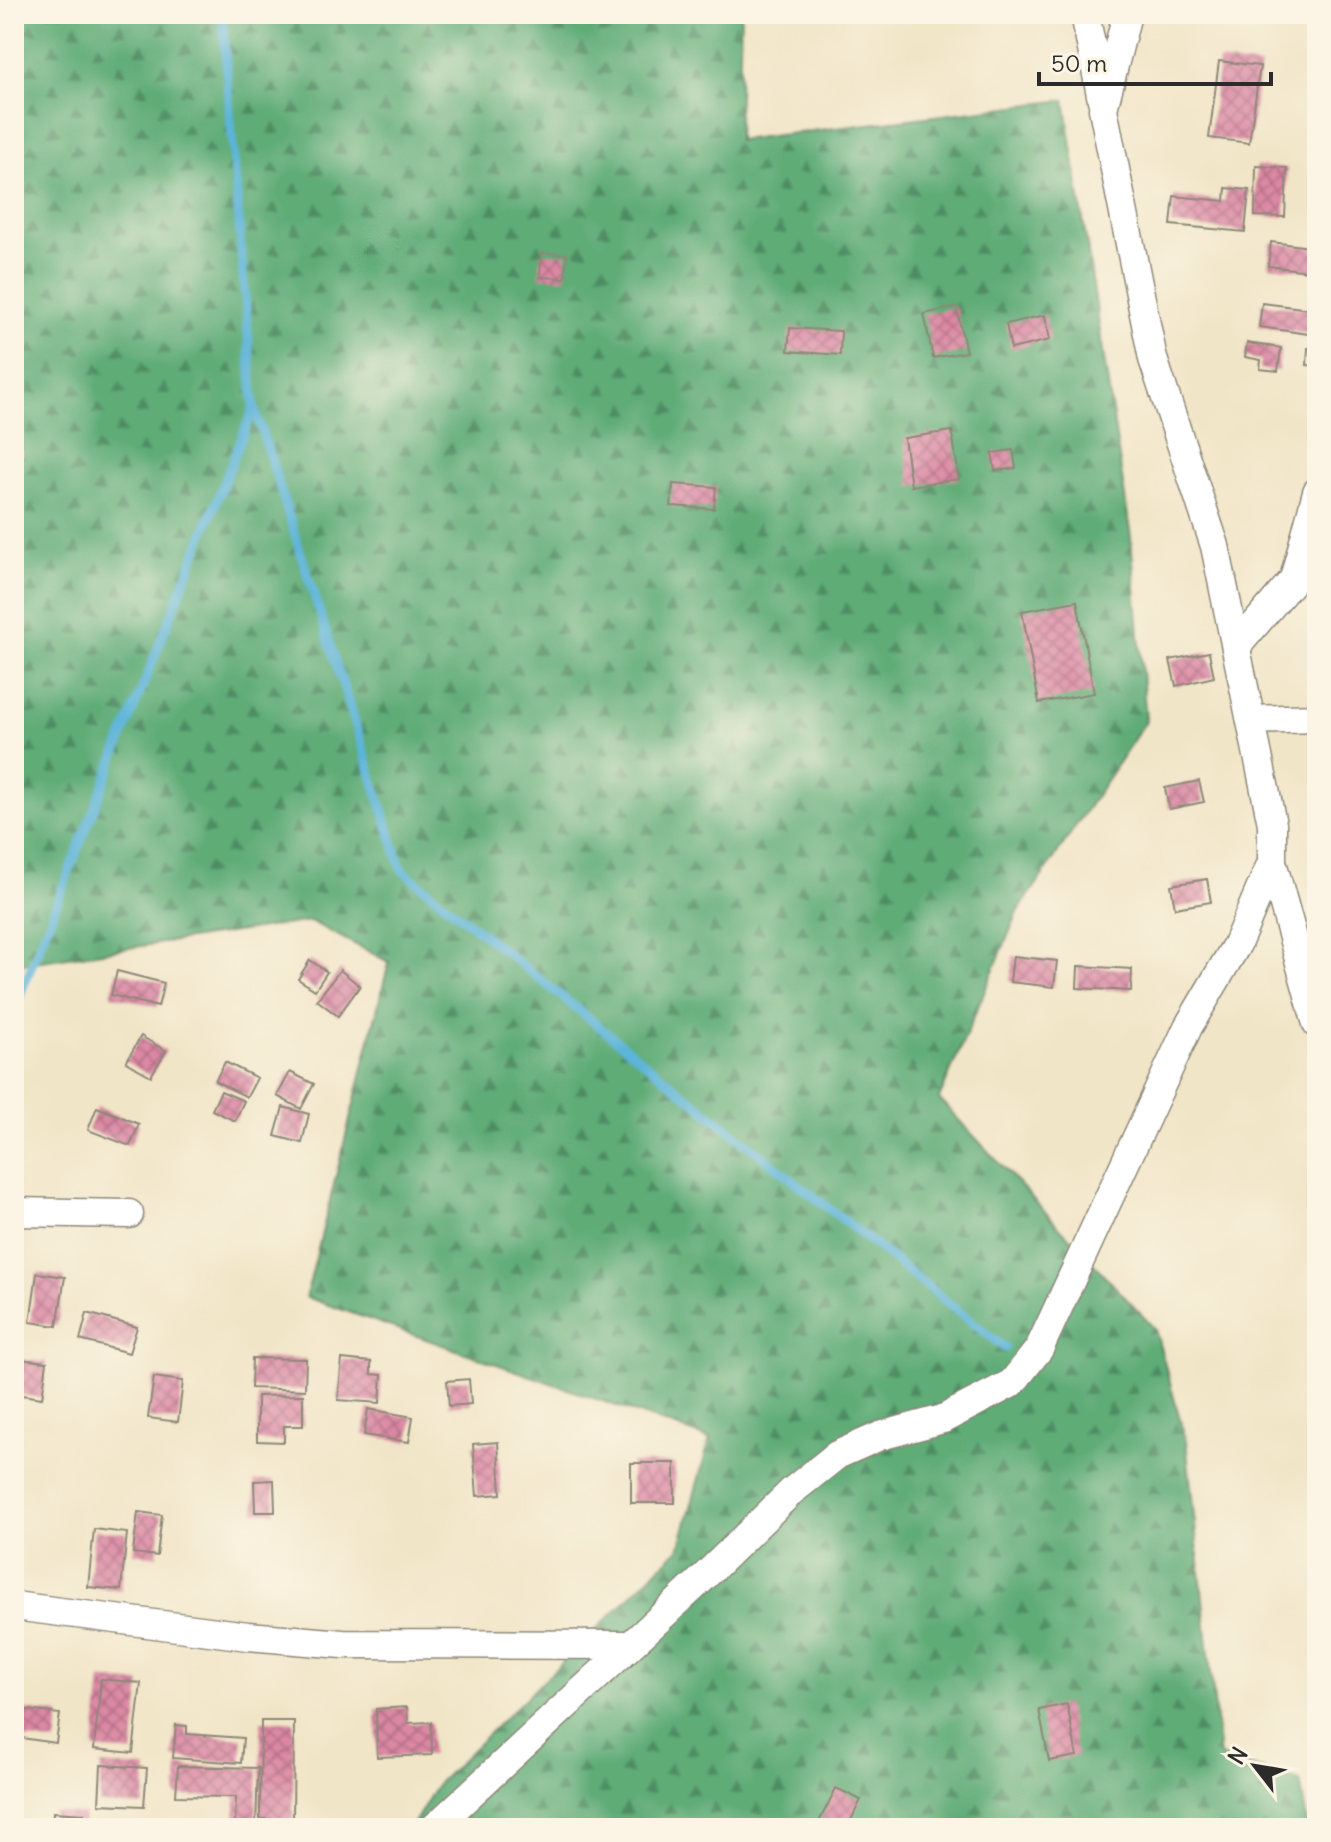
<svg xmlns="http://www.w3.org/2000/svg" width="1331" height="1842" font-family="Delius,sans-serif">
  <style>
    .forest { fill: url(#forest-firs); stroke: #446c51; stroke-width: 2 }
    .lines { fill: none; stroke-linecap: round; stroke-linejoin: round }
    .stream { stroke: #5cb4d9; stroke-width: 9 }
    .building { fill: url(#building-cross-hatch) }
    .minor-casing { stroke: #8e8879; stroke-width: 31 }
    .minor { stroke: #fff; stroke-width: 28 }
  </style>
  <defs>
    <pattern id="forest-firs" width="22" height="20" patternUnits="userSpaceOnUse" patternTransform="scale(2)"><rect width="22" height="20" fill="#5eac77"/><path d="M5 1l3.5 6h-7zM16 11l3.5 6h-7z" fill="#4e8c62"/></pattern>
    <pattern id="building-cross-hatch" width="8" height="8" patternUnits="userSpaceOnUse" patternTransform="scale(2)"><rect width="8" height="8" fill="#dc88a4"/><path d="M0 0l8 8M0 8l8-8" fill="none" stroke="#b36f86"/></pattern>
  </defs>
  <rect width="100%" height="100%" fill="#fcf5e5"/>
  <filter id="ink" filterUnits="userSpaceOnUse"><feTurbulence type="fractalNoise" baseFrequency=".0125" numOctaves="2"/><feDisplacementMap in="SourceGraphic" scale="16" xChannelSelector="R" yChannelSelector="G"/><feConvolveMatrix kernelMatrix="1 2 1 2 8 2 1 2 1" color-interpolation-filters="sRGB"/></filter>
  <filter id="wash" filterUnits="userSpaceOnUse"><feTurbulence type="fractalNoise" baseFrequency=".006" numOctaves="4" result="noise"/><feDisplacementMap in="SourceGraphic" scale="32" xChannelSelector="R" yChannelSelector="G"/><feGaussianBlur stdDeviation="1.8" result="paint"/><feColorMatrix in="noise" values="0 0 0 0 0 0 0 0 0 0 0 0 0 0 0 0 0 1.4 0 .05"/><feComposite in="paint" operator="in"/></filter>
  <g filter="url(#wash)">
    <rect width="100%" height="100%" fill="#f1e5c7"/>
    <path class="forest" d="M14 14H741L738 140 1065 100 1131 537 1146 721 1018 912 939 1099 1155 1329 1186 1441 1220 1756 1300 1781 1308 1828H411L438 1783 679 1549 710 1439 306 1297 389 962 310 921 14 965V460L23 456 14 411Z"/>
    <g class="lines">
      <g class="stream">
        <path d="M222 14 254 407 402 870 1005 1348"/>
        <path d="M14 1010 254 407"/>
      </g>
    </g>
    <g id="blocks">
      <g class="building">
        <path d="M1219 61 1260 66 1249 143 1209 138Z"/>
        <path d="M1256 166 1287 168 1285 217 1255 216Z"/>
        <path d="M1226 188 1249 190 1245 232 1171 225 1174 196 1225 201Z"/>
        <path d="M1271 242 1317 248V272L1268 266Z"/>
        <path d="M541 253 567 254 565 278 540 277Z"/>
        <path d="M1262 303 1317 310 1316 335 1259 327Z"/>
        <path d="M956 307 966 352 933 358 924 314Z"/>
        <path d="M1045 315 1050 340 1011 349 1006 324Z"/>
        <path d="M790 328 841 331 840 355 788 351Z"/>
        <path d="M1247 343 1281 348 1278 371 1260 369 1261 360 1245 357Z"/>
        <path d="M1308 348 1317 349V366L1307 365Z"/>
        <path d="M952 431 959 479 911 486 904 438Z"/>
        <path d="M1013 450 1016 468 995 471 992 453Z"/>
        <path d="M673 484 716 487 714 509 671 506Z"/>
        <path d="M1077 601 1094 693 1039 703 1022 611Z"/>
        <path d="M1209 652 1214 677 1176 686 1170 660Z"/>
        <path d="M1199 781 1204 802 1169 809 1165 788Z"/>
        <path d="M1207 879 1211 902 1175 908 1171 885Z"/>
        <path d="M1013 956 1057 961 1054 987 1010 982Z"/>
        <path d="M310 960 327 972 315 990 298 979Z"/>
        <path d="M1078 966 1132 969 1131 991 1077 988Z"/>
        <path d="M340 970 360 986 338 1016 317 1000Z"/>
        <path d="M117 971 164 983 158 1007 111 995Z"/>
        <path d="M141 1036 166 1051 151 1076 126 1062Z"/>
        <path d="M225 1062 257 1078 247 1097 215 1081Z"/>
        <path d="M290 1072 314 1084 301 1109 277 1096Z"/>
        <path d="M221 1091 244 1101 235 1121 212 1110Z"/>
        <path d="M97 1107 139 1124 130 1146 88 1130Z"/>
        <path d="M283 1107 309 1114 302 1143 275 1136Z"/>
        <path d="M37 1273 65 1277 57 1326 30 1322Z"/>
        <path d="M87 1313 137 1327 129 1353 80 1340Z"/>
        <path d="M252 1358 306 1359 305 1390 251 1388Z"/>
        <path d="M18 1359 47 1362 42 1398 14 1394Z"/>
        <path d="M342 1359 371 1362V1374L382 1375 380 1403 338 1400Z"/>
        <path d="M154 1377 183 1381 178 1422 148 1418Z"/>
        <path d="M469 1379 471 1404 449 1406 447 1381Z"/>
        <path d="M303 1395V1426H284V1442L257 1441V1396Z"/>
        <path d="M368 1409 413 1417 409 1442 364 1435Z"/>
        <path d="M498 1442 501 1494 477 1496 473 1444Z"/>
        <rect x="631" y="1463" width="44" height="40"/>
        <path d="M274 1480 275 1512H255L254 1481Z"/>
        <path d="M138 1512 162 1515 157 1556 133 1553Z"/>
        <path d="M94 1529 127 1533 121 1590 88 1587Z"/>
        <path d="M101 1679 141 1683 133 1753 94 1749Z"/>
        <path d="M14 1688 22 1689 19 1709 60 1714 56 1743 14 1737Z"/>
        <rect x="1313" y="1695" width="4" height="39"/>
        <path d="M1067 1704 1077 1756 1049 1761 1039 1710Z"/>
        <path d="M407 1707 408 1723 431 1722 432 1755 377 1757 376 1709Z"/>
        <path d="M261 1721H294L293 1820 260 1819Z"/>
        <path d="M176 1725 187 1726V1734L243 1738 241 1763 173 1758Z"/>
        <path d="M101 1765 147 1768 144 1806 99 1804Z"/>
        <path d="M178 1766 258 1768 256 1826H235L236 1797 176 1796Z"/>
        <path d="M836 1788 861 1800 847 1828H816Z"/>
        <path d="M53 1812 84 1814 83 1828H52Z"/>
      </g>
    </g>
  </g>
  <g filter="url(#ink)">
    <use href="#blocks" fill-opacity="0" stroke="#8e8879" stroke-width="2"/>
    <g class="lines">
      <g class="minor-casing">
        <g id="minor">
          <path d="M1085 14 1102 100"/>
          <path d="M1127 14 1103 109 1153 359 1215 546 1272 824V862L1317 1024"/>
          <path d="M1236 647 1294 579 1317 492"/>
          <path d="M1251 720 1317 718"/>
          <path d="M14 1212 129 1214"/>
          <path d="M14 1606 248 1636 343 1644 630 1645"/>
          <path d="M434 1828 702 1579 792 1491 837 1455 880 1436 943 1419 1012 1383 1039 1349 1188 1027 1237 944 1272 862"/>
        </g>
      </g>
      <use href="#minor" class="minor"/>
    </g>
  </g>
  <rect width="1331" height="1842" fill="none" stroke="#fcf5e5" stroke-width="48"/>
  <g transform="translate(1255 1766) rotate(301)" stroke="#fcf5e5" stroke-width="6" paint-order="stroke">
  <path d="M0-6L14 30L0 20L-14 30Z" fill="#2b2b2b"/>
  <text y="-12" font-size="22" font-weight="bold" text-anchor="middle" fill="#2b2b2b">N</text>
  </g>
  <path d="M1039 72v12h232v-12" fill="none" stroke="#2b2b2b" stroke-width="4"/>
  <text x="1051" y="72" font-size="24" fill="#2b2b2b" stroke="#fcf5e5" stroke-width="6" paint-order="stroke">50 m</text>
</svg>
